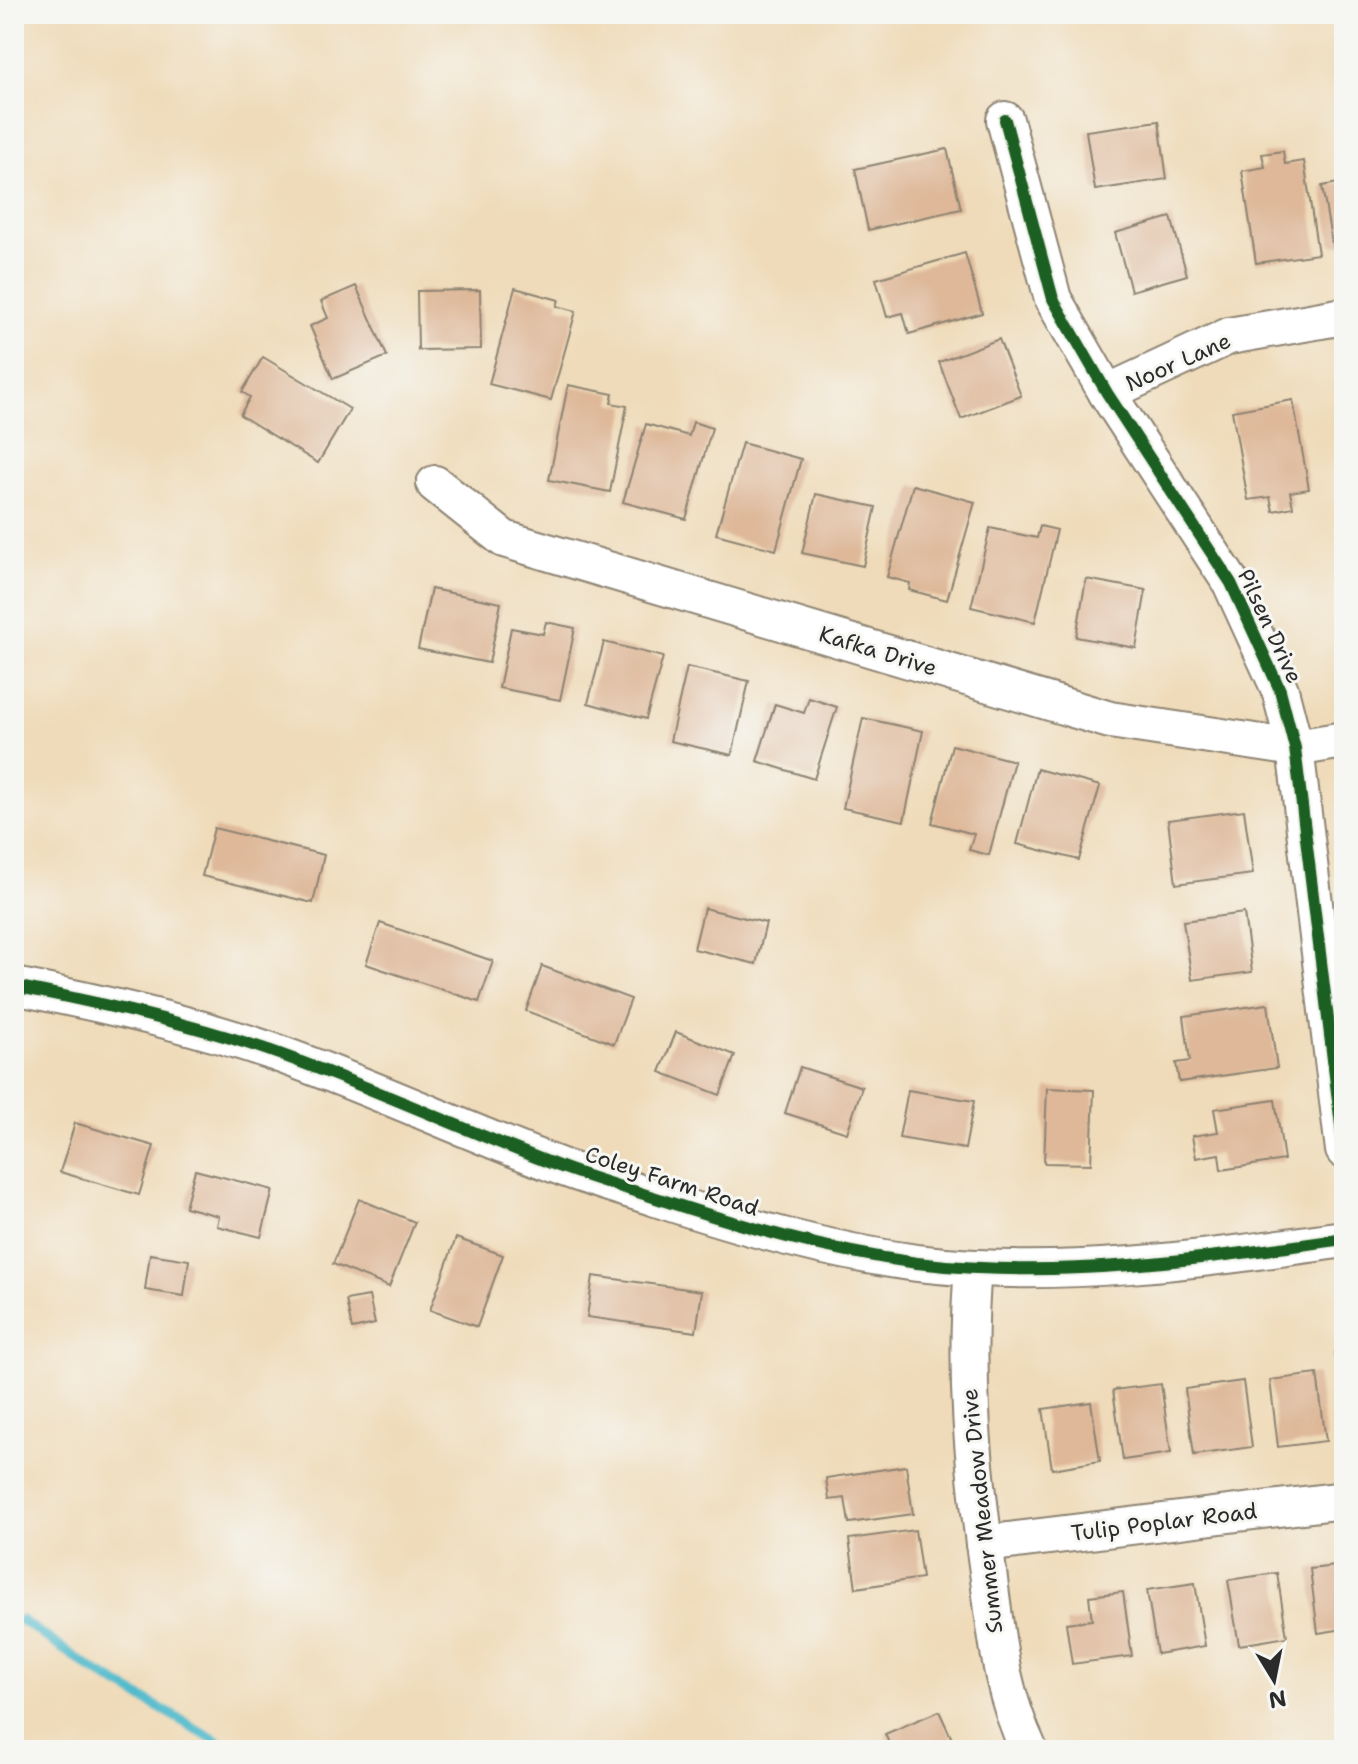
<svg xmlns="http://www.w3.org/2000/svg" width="1358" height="1764" font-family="'Shantell Sans',sans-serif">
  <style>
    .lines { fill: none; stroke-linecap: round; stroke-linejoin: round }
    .stream { stroke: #4db9ca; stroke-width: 10 }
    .building { fill: #deb899 }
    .street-casing { stroke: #8d8372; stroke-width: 40 }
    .street { stroke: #fff; stroke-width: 36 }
    .cycleway-casing { stroke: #f6f6f2; stroke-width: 17 }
    .cycleway { stroke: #1b5e20; stroke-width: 12 }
    .labels { text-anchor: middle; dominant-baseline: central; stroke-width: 6; stroke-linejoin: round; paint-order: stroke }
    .street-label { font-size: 22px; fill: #2b2b2b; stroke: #f6f6f2 }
  </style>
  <rect width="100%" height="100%" fill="#f6f6f2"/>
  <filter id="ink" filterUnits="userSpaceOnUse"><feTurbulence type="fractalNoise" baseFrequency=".0125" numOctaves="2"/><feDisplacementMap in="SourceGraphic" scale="16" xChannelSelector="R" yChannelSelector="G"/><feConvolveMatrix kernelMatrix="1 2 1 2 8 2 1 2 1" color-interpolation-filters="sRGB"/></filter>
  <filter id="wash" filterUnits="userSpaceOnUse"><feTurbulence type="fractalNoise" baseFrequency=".006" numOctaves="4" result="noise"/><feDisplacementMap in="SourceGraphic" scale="32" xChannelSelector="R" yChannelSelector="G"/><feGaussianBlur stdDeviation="1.8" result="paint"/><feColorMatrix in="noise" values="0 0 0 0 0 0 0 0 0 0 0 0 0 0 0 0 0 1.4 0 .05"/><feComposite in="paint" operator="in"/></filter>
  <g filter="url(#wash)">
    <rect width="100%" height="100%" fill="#efdbb9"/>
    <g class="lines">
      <path class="stream" d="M21 1620 95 1671 233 1750"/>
    </g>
    <g id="blocks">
      <g class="building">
        <path d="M1159 121 1167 179 1095 190 1086 131Z"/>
        <path d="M947 149 961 209 868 230 855 169Z"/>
        <path d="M1283 151 1285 164 1304 161 1318 254 1256 263 1242 171 1265 167 1262 154Z"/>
        <path d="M1344 182V244L1332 245 1322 186Z"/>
        <path d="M1171 217 1187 275 1131 291 1115 233Z"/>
        <path d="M965 253 982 313 909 334 903 313 887 317 876 279Z"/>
        <path d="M356 286 387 356 333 379 310 326 328 318 321 301Z"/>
        <path d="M515 288 559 300 557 306 576 311 551 400 489 384Z"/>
        <path d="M480 290 481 349 418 350 417 291Z"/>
        <path d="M999 339 1021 396 961 419 939 362Z"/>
        <path d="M263 357 350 409 318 463 240 415 250 397 242 392Z"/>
        <path d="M568 385 613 394 611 403 627 406 610 492 549 480Z"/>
        <path d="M1293 400 1309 489 1290 492 1293 507 1273 511 1270 497 1248 500 1232 411Z"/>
        <path d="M693 422 712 428 686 519 623 502 646 424 689 436Z"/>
        <path d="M742 443 801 459 776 550 716 534Z"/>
        <path d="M913 485 975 502 947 600 909 590 910 583 887 577Z"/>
        <path d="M816 494 876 507 863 566 802 553Z"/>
        <path d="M1040 526 1057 530 1035 622 971 607 990 528 1037 538Z"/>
        <path d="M1086 579 1146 590 1136 648 1076 637Z"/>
        <path d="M431 589 501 603 489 663 418 649Z"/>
        <path d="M546 622 575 628 560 700 499 688 511 628 543 634Z"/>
        <path d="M604 642 663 657 646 719 588 703Z"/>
        <path d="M687 667 749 681 732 755 670 741Z"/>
        <path d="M809 698 837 707 814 779 757 761 775 704 804 713Z"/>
        <path d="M863 718 923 731 904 821 843 808Z"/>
        <path d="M952 745 1014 761 989 855 969 850 974 834 932 823Z"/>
        <path d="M1037 769 1100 786 1079 860 1017 844Z"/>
        <path d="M1244 810 1253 874 1176 884 1168 820Z"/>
        <path d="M214 828 324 855 313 903 202 876Z"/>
        <path d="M704 908 766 923 756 964 694 949Z"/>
        <path d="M1244 913 1252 972 1192 980 1183 921Z"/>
        <path d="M380 923 493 961 479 1002 366 964Z"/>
        <path d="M542 966 631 999 614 1044 526 1011Z"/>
        <path d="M1268 1004 1277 1068 1179 1082 1176 1063 1190 1061 1184 1016Z"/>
        <path d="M676 1032 735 1055 720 1095 660 1072Z"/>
        <path d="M800 1067 862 1087 847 1133 785 1113Z"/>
        <path d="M1047 1088 1094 1090 1091 1164 1044 1163Z"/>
        <path d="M908 1090 974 1101 965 1149 899 1138Z"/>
        <path d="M1275 1100 1284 1160 1221 1170 1219 1154 1196 1158 1192 1136 1218 1132 1214 1109Z"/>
        <path d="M75 1123 154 1146 139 1195 60 1172Z"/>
        <path d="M195 1170 273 1190 261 1237 217 1226 219 1216 185 1207Z"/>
        <path d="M359 1199 415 1222 389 1287 333 1264Z"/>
        <path d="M456 1238 503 1255 477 1327 430 1310Z"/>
        <path d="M150 1254 189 1260 184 1296 145 1290Z"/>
        <path d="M593 1276 702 1291 696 1332 587 1317Z"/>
        <path d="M369 1296 375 1324 352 1329 346 1300Z"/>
        <path d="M1344 1352V1405H1342L1335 1353Z"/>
        <path d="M1317 1374 1326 1441 1278 1447 1270 1380Z"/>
        <path d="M1243 1381 1252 1447 1194 1455 1185 1389Z"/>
        <path d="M1161 1384 1171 1453 1123 1460 1113 1390Z"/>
        <path d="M1091 1402 1100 1461 1052 1469 1043 1409Z"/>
        <path d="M906 1466 913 1514 849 1523 845 1498 829 1500 826 1478Z"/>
        <path d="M915 1530 922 1578 856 1588 849 1539Z"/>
        <path d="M1344 1565V1629L1318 1633 1310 1569Z"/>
        <path d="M1277 1573 1287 1637 1239 1645 1228 1580Z"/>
        <path d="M1195 1583 1205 1646 1157 1654 1147 1590Z"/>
        <path d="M1123 1592 1132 1656 1072 1664 1066 1623 1092 1620 1089 1596Z"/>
        <path d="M939 1711 957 1750H892L885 1734Z"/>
      </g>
    </g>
  </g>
  <g filter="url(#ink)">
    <use href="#blocks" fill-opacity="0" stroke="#8d8372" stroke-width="2"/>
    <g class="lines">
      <g class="street-casing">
        <g id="street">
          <path d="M1005 120 1053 299 1107 393 1231 583 1280 690 1295 748 1344 1150"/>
          <path d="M1107 393 1229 336 1344 316"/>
          <path d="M435 484 504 539 1110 720 1295 748 1344 740"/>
          <path d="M14 986C101 1003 185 1022 268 1050 368 1085 465 1131 564 1168 594 1179 625 1188 656 1198 741 1226 828 1251 917 1263 1060 1280 1203 1259 1344 1239"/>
          <path d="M973 1268C964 1373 973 1468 988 1572 997 1638 1000 1689 1029 1750"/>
          <path d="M984 1544 1344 1500"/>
        </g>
      </g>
      <use href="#street" class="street"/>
      <g class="cycleway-casing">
        <g id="cycleway">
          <path d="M1005 120 1053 299 1107 393 1231 583 1280 690 1295 748 1344 1150"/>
          <path d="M14 986C101 1003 185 1022 268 1050 368 1085 465 1131 564 1168 594 1179 625 1188 656 1198 741 1226 828 1251 917 1263 1060 1280 1203 1259 1344 1239"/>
        </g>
      </g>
      <use href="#cycleway" class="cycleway"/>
    </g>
  </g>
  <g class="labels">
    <g class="street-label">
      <text transform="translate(1178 362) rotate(-24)">Noor Lane</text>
      <text transform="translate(1270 626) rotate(65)">Pilsen Drive</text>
      <text transform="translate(878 651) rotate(17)">Kafka Drive</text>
      <text transform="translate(672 1181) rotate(18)">Coley Farm Road</text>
      <text transform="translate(982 1511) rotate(-96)">Summer Meadow Drive</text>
      <text transform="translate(1164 1522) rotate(-7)">Tulip Poplar Road</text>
    </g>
  </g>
  <rect width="1358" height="1764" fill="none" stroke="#f6f6f2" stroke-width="48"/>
  <g transform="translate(1274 1680) rotate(170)" stroke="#f6f6f2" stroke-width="6" paint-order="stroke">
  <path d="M0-6L14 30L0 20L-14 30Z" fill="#2b2b2b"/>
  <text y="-12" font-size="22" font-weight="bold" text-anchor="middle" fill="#2b2b2b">N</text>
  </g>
</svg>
